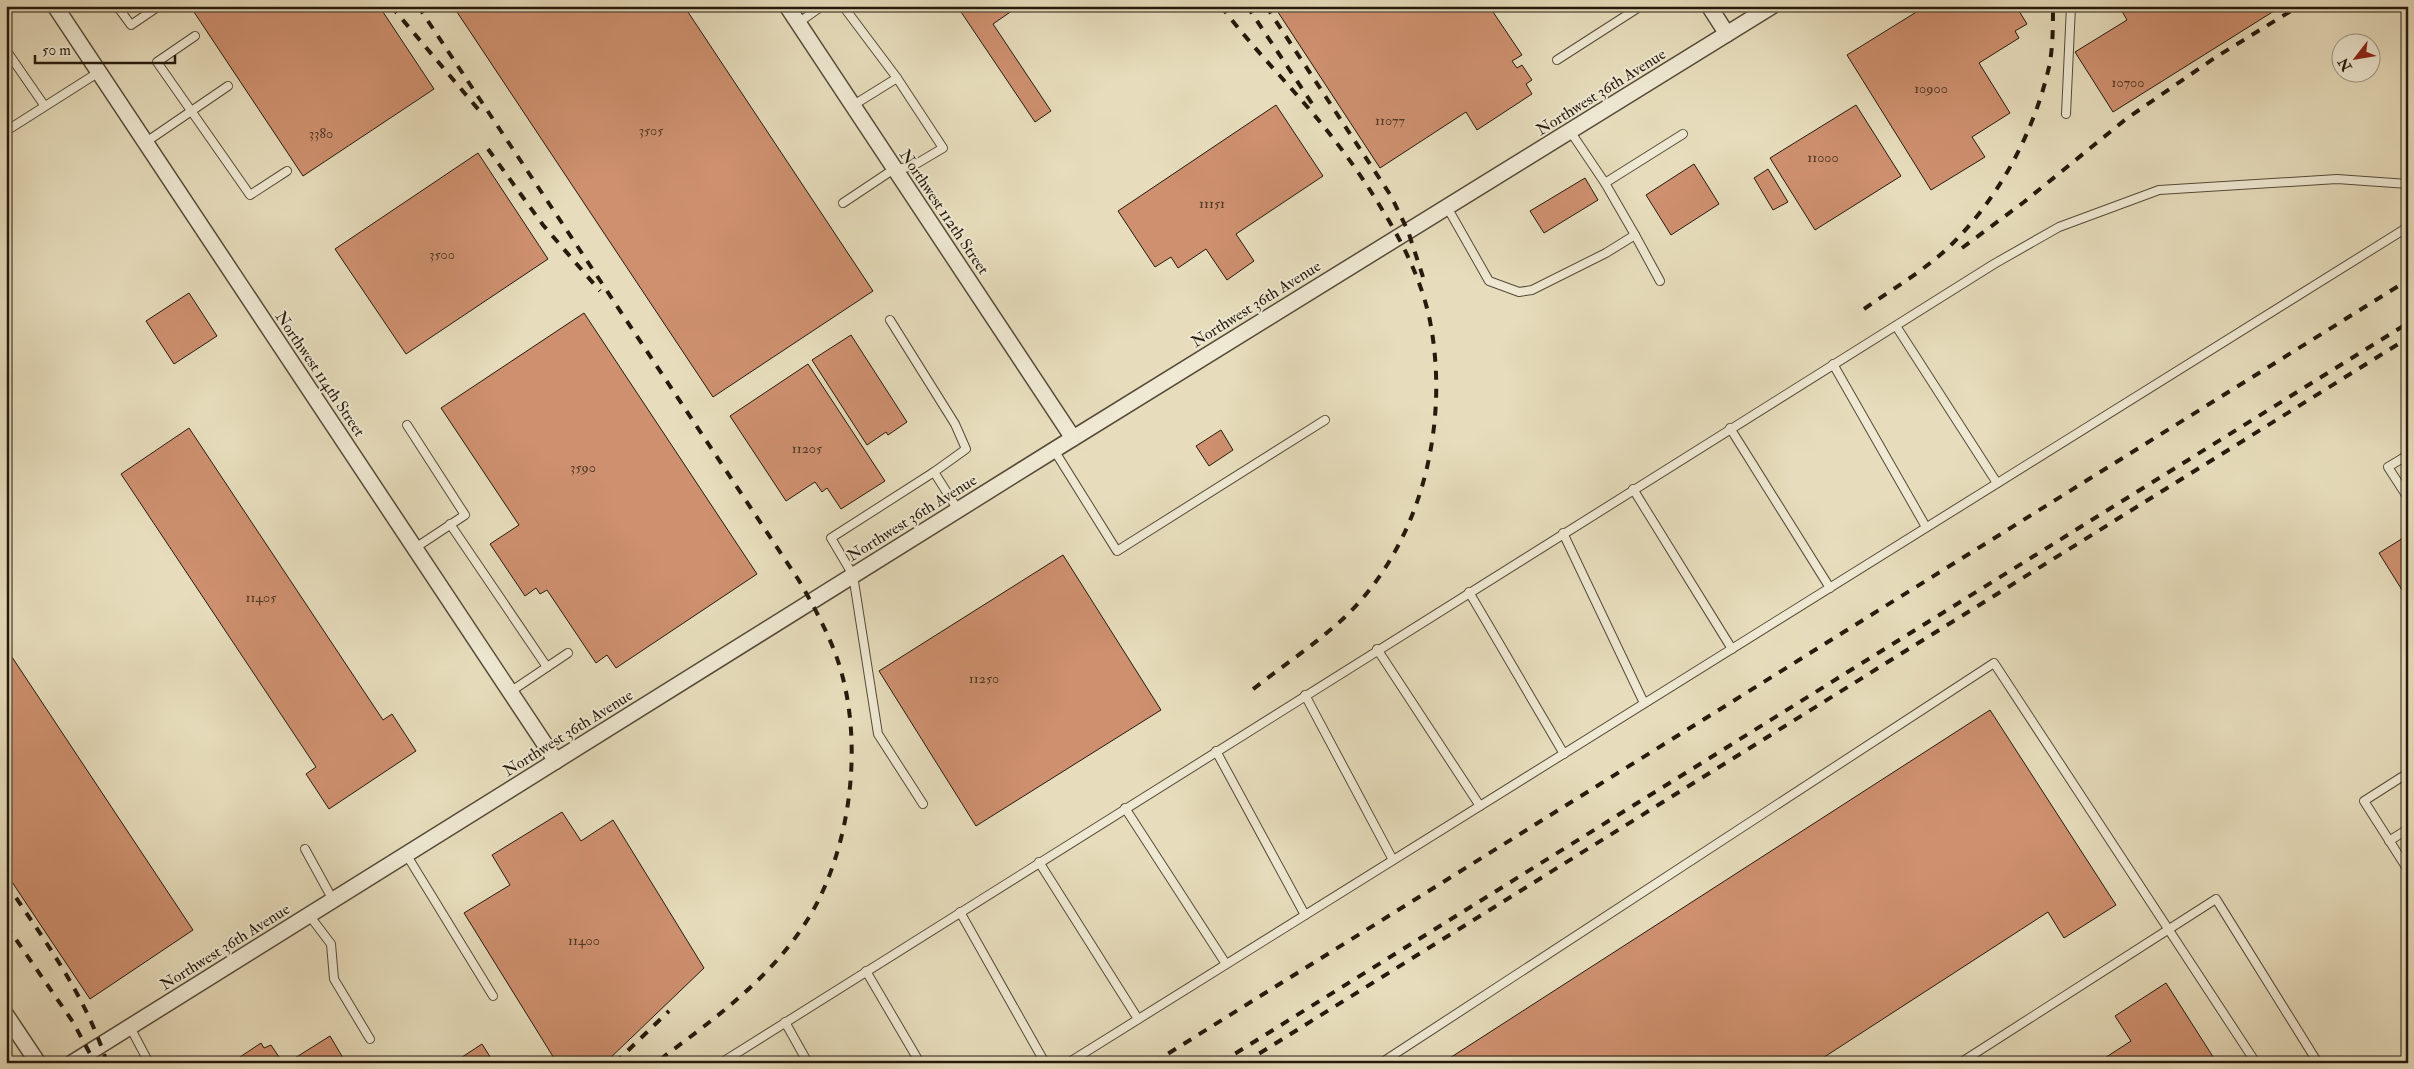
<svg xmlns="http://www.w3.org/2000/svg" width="2414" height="1069" font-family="'IM FELL Double Pica',serif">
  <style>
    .building { fill: #ce906f; stroke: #251a0c }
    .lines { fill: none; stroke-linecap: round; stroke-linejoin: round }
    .service-casing { stroke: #564b38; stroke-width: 10 }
    .minor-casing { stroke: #564b38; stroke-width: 18 }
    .service { stroke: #efe9d3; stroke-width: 8 }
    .minor { stroke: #efe9d3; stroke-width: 15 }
    .rail { stroke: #251a0c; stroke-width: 4; stroke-dasharray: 9 9; stroke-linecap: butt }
    .labels { text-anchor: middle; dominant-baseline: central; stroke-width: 4; stroke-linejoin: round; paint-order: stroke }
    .number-label { font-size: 14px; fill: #4f3825 }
    .street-label { font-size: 16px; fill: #251a0c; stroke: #efe9d3 }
  </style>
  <rect width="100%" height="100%" fill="#e7ddbc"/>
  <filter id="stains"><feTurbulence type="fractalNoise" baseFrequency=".004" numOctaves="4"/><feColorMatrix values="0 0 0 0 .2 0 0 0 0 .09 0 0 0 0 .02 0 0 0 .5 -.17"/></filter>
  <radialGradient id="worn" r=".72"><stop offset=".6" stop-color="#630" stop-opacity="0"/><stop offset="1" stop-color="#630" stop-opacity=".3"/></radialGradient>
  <g class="building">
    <path d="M190 6H379L434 89 303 176Z"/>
    <path d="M453 6H684L873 291 713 397Z"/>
    <path d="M957 6H1019L993 24 1051 111 1035 122Z"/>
    <path d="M1274 6H1489L1522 55 1512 61 1517 68 1522 65 1532 80 1526 84 1532 94 1477 130 1466 112 1380 168Z"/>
    <path d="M1926 6H2016L2027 24 2015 31 2019 38 1979 63 2010 113 1972 137 1985 157 1931 190 1847 55Z"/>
    <path d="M2119 6H2282L2113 112 2075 52 2127 20Z"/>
    <path d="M6 74 12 84 6 88Z"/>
    <path d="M1276 105 1323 176 1236 234 1254 261 1227 280 1206 249 1178 268 1171 257 1155 267 1118 211Z"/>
    <path d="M1856 105 1901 176 1815 230 1770 158Z"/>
    <path d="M478 153 548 259 406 354 335 249Z"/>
    <path d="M1694 164 1719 204 1671 235 1646 195Z"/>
    <path d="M1768 169 1788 202 1773 210 1754 178Z"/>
    <path d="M1585 178 1598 200 1544 233 1530 211Z"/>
    <path d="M189 293 217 336 174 364 146 321Z"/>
    <path d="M584 313 757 574 616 668 607 655 596 663 547 590 540 594 536 588 525 596 490 544 519 525 441 408Z"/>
    <path d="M851 335 907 422 888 435 886 432 867 445 812 360Z"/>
    <path d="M808 364 885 481 841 509 827 488 822 492 815 482 786 501 730 416Z"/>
    <path d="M189 428 383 720 392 714 416 751 329 809 306 774 316 767 121 474Z"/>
    <path d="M1221 430 1233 450 1209 466 1196 446Z"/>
    <path d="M2408 535V586L2402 590 2379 553Z"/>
    <path d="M1063 555 1161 710 976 826 879 671Z"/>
    <path d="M6 648 193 930 90 999 6 873Z"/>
    <path d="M1990 710 2116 905 2064 938 2048 912 1815 1063H1442Z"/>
    <path d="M562 812 581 841 613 820 704 968 605 1063H557L464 913 510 885 492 855Z"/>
    <path d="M2166 983 2217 1063H2097L2131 1041 2115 1016Z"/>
    <path d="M330 1036 346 1063H287Z"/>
    <path d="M261 1043 264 1048 271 1045 283 1063H231Z"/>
    <path d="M482 1044 494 1063H453Z"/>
  </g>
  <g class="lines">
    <g class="service-casing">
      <g id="service">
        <path d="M117 6 131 25 159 6"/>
        <path d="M843 6 897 78"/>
        <path d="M798 23 822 6"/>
        <path d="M195 36 157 62 250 195 287 171"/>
        <path d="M6 50 44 105"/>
        <path d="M1557 60 1641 6"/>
        <path d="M2066 114 2071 6"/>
        <path d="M6 131 99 72"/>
        <path d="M1570 131 1605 183 1683 134"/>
        <path d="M146 142 228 86"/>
        <path d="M843 203 894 169 911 167 943 148 897 78 852 106"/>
        <path d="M1447 207 1489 281 1519 292 1532 290 1606 253 1635 235 1605 183"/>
        <path d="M1635 235 1660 281"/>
        <path d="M890 320 955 424 966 449 934 472 958 510"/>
        <path d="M1896 326 1997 483"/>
        <path d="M1833 364 1926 527"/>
        <path d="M407 425 465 515 415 548"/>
        <path d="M1730 428 1830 588"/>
        <path d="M1054 450 1117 551 1325 420"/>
        <path d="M2408 455 2388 467 2408 498"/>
        <path d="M1633 489 1732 649"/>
        <path d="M450 524 547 667"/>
        <path d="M1563 533 1644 703"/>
        <path d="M1469 592 1564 754"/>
        <path d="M1377 649 1480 806"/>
        <path d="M510 692 568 653"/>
        <path d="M1305 695 1393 860"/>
        <path d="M1216 751 1305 915"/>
        <path d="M2408 773 2364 801 2408 870"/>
        <path d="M923 804 878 734 853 575 831 538 934 472"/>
        <path d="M1125 808 1226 964"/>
        <path d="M2389 841 2408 829"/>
        <path d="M305 849 333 900"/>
        <path d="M406 854 493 996"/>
        <path d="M1039 862 1138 1019"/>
        <path d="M960 912 1045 1063"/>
        <path d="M309 915 331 944 334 979 370 1039"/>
        <path d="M866 971 920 1063"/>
        <path d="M785 1022 808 1063"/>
        <path d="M130 1027 149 1063"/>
        <path d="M721 1063 1994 264 2059 227 2159 190 2337 179 2408 184"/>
        <path d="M1068 1063 2408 227"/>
        <path d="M1381 1063 1994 663 2256 1063"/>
        <path d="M1960 1063 2216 899 2318 1063"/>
      </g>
    </g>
    <g class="minor-casing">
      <g id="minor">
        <path d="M55 6 556 761"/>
        <path d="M787 6 1073 438"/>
        <path d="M1709 6 1727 34"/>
        <path d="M6 1015 38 1063"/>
        <path d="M72 1063 1054 450 1772 6"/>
      </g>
    </g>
    <use href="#service" class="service"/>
    <use href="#minor" class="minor"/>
    <g class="rail">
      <path d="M391 6 483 115"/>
      <path d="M418 6 798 579C811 601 824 625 834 650 865 729 854 840 811 914 775 975 717 1017 662 1058"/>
      <path d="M1221 6C1254 50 1294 89 1329 133 1348 157 1367 184 1383 211 1404 245 1422 282 1430 321 1450 424 1422 543 1345 617 1316 644 1278 669 1247 694"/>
      <path d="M1247 6 1313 105"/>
      <path d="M1266 6 1391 196 1408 231 1423 277"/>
      <path d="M488 149 543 225 600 291"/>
      <path d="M1962 248 2024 202 2126 119 2216 57 2299 6"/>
      <path d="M1864 309C1894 288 1927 269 1953 243 2000 196 2034 132 2049 67 2053 48 2053 26 2053 6"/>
      <path d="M6 883C45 941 86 996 107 1063"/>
      <path d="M6 925 73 1022 95 1063"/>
      <path d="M615 1063 669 1011"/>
      <path d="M1153 1063 2408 280"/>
      <path d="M1220 1063 2408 323"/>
      <path d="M1244 1063 2408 338"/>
    </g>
  </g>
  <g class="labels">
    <g class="number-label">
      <text x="2128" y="82">10700</text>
      <text x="1931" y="88">10900</text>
      <text x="1390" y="120">11077</text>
      <text x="651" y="130">3505</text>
      <text x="321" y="133">3380</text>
      <text x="1823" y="157">11000</text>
      <text x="1212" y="203">11151</text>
      <text x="442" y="254">3500</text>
      <text x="807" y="448">11205</text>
      <text x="583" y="467">3590</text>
      <text x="261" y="597">11405</text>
      <text x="984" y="678">11250</text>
      <text x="584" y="940">11400</text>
    </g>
    <g class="street-label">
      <text transform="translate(1601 92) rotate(-32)">Northwest 36th Avenue</text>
      <text transform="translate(944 212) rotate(56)">Northwest 112th Street</text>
      <text transform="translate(1256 304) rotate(-32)">Northwest 36th Avenue</text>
      <text transform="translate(320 374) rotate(56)">Northwest 114th Street</text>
      <text transform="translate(912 518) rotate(-32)">Northwest 36th Avenue</text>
      <text transform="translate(568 733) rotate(-32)">Northwest 36th Avenue</text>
      <text transform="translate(225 947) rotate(-32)">Northwest 36th Avenue</text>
    </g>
  </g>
  <rect width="2414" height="1069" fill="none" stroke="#e7ddbc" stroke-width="25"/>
  <rect x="8" y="8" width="2399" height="1054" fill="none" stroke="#251a0c" stroke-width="2.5"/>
  <rect x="12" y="12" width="2389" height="1044" fill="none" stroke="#251a0c"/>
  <g transform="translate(2356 58) rotate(239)"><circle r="24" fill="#efe9d3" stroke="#9e9683"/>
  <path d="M0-4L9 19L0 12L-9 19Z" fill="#8f2418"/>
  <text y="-8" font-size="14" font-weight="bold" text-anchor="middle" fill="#251a0c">N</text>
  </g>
  <path d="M35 55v8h140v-8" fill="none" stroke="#251a0c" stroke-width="2.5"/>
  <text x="42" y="55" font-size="15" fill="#251a0c" stroke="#efe9d3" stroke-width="4" paint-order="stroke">50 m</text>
  <rect width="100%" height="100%" filter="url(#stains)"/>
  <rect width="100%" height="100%" fill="url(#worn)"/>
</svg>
